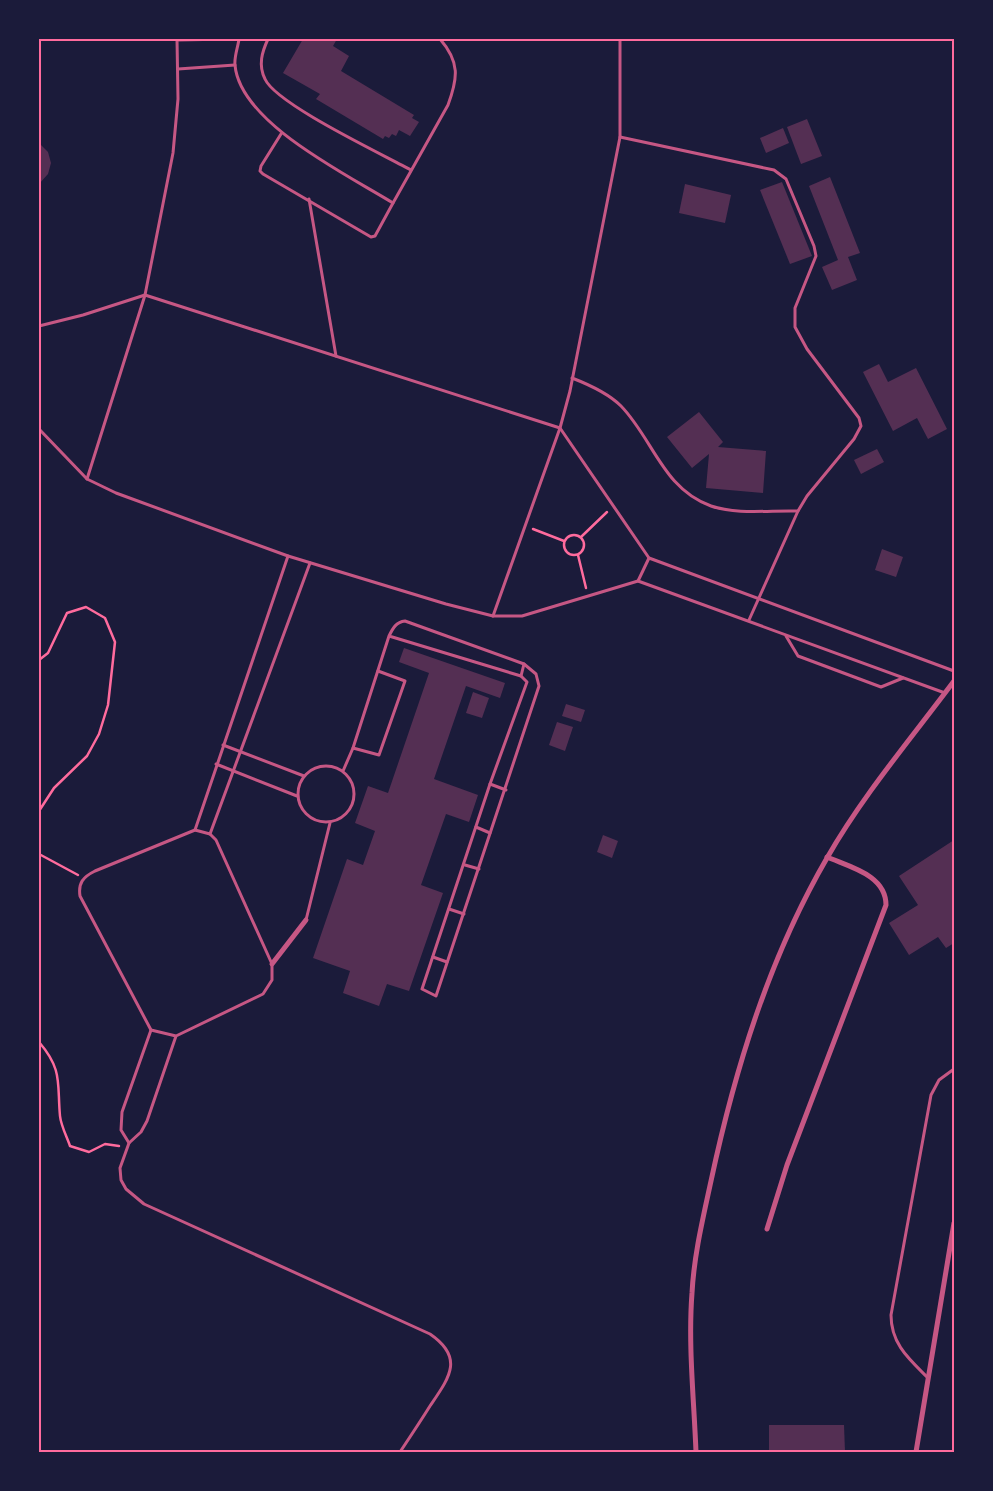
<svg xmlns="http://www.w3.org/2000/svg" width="993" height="1491" font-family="'Noto Sans',sans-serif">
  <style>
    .building { fill: #542f53 }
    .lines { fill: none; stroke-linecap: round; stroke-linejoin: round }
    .path { stroke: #ff6b9d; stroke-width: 2.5 }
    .service { stroke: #c65784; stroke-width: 3 }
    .minor { stroke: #c65784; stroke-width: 5 }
    .neatline { fill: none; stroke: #ff6b9d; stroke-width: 2 }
  </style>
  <rect width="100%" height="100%" fill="#1b1b3a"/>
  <g class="building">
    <path d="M303 39H337L333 46 349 56 341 71 414 115 412 118 419 122 410 136 399 130 396 136 392 134 389 138 385 136 383 139 316 99 320 94 283 73Z"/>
    <path d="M807 119 822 156 801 164 787 127Z"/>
    <path d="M783 128 789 143 766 153 760 138Z"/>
    <path d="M39 143 48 152 51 163 48 174 39 184Z"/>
    <path d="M830 177 860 253 848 257 857 280 832 290 822 267 838 260 809 186Z"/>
    <path d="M782 182 812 256 790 264 760 190Z"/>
    <path d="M685 184 731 195 725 223 679 213Z"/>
    <path d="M879 364 888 382 916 368 947 429 928 439 917 418 893 431 863 372Z"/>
    <path d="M699 412 723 442 718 447 766 451 763 493 706 488 709 454 692 468 667 437Z"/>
    <path d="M877 449 884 462 861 474 854 460Z"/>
    <path d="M882 549 903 557 896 577 875 570Z"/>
    <path d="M404 648 505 683 500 698 466 686 434 779 478 795 469 822 446 814 421 885 443 893 409 991 387 984 379 1006 343 993 350 971 313 958 347 859 363 865 375 831 355 823 368 786 388 793 429 673 399 662Z"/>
    <path d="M473 692 489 698 482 718 466 713Z"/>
    <path d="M566 704 585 710 581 722 562 716Z"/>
    <path d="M557 722 573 727 565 751 549 745Z"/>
    <path d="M603 835 618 841 612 858 597 852Z"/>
    <path d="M954 840V943L946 948 938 937 909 955 889 923 918 905 899 876Z"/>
    <path d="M769 1425H844L845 1452H769Z"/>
  </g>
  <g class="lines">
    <g class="path">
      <path d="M533 529 564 541"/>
      <circle cx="574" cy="545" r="10"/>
      <path d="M581 537 607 512"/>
      <path d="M578 555 586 588"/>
      <path d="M39 660 48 653 67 613 86 607 105 618 115 642 108 705 99 734 87 756 54 788 39 811"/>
      <path d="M39 854 78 875"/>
      <path d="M39 1042C63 1070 57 1083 60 1116 61 1126 67 1137 70 1146L89 1152 105 1144 119 1146"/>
    </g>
    <g class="service">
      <path d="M239 39C238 47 234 57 235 65 240 123 348 175 393 203L448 105C458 78 460 62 440 39"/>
      <path d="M268 39C262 52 258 65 265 79 276 104 382 154 411 170"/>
      <path d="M177 40 230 39"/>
      <path d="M178 69 235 65"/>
      <path d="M281 134 261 166 260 171 263 174 371 237 375 236 393 203"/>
      <path d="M620 137 774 170 786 179 814 246 816 256 795 308V327L807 349 859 418 861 426 854 439 807 496 798 511 749 620"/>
      <path d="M309 199 336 356"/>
      <path d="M39 326 83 315 145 295 560 428 649 558 954 671"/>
      <path d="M572 378C590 385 608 393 621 406 653 439 663 489 711 506 737 515 771 510 798 511"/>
      <path d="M39 429 87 479 116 493 288 556 446 604 493 616H522L638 581 945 693"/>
      <path d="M87 479 145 295 173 153 178 99 177 39"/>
      <path d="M638 581 649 558"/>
      <path d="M493 616 560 428 570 391 620 137V39"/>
      <path d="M786 636 798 656 881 687 903 678"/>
      <path d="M521 676 524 664"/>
      <path d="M223 745 304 776"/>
      <path d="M353 748 379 755 405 681 378 671"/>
      <path d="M216 764 297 796"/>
      <circle cx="326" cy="794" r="28"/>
      <path d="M343 771 353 748 389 636C393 628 396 622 405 621L524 664 536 674 539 686 436 996 422 989 490 784 527 682 521 676 389 636"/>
      <path d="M490 784 506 790"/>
      <path d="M476 827 490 833"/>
      <path d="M195 830 288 556"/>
      <path d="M210 834 310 563"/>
      <path d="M465 865 479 869"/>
      <path d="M449 909 464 914"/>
      <path d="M306 920 330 823"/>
      <path d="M433 957 447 962"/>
      <path d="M176 1036 151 1030 80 896C78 883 83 877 95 871L195 830 210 834 216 840 272 964V980L263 994 176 1036 147 1121 141 1132 129 1143 120 1168 121 1180 126 1189 144 1204 430 1334C465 1358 449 1378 430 1406 420 1422 410 1437 400 1452"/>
      <path d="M129 1143 121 1130 122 1112 151 1030"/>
      <path d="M928 1378C909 1359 891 1344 891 1315L931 1095 939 1080 954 1069"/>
    </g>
    <g class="minor">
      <path d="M272 964 306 920"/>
      <path d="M767 1229 787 1165 886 905C886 875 850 867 827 857"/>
      <path d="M696 1452C694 1400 688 1345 692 1293 694 1255 703 1218 711 1181 735 1069 769 958 827 858 863 795 910 740 954 681"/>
      <path d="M916 1452 954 1223"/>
    </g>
  </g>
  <rect width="993" height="1491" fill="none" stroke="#1b1b3a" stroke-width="80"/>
  <rect x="40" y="40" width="913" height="1411" class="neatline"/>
</svg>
